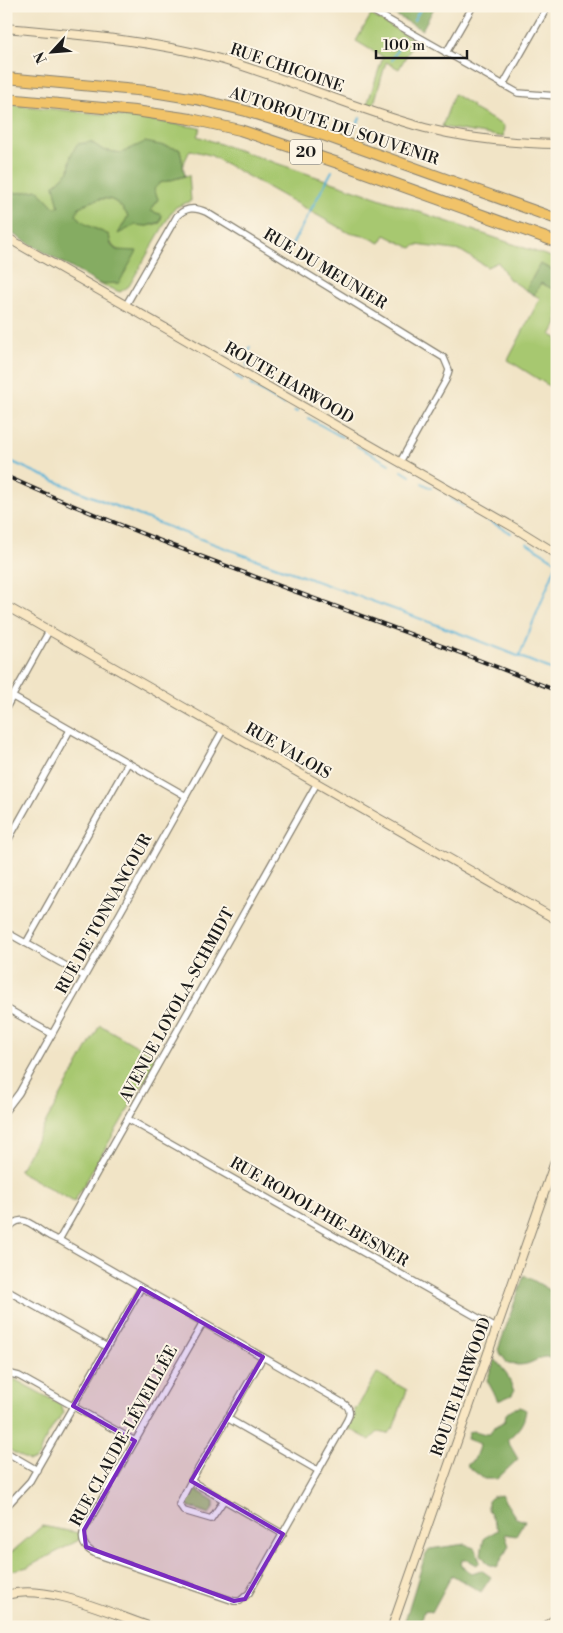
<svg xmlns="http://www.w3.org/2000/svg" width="563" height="1633" font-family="'Libre Bodoni',serif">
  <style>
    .green { fill: #a7c870; stroke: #627246 }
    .forest { fill: #85ac62; stroke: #50643f }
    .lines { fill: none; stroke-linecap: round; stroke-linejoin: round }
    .stream { stroke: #5bb4d8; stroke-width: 2 }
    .street-casing { stroke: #868071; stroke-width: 8 }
    .secondary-casing { stroke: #868071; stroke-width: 10 }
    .highway-casing { stroke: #868071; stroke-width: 12 }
    .street { stroke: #fff; stroke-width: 5.5 }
    .secondary { stroke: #f9e7c3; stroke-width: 8 }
    .highway { stroke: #f1c369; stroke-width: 10 }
    .rail-casing { stroke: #1c1c1c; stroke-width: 4 }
    .rail { stroke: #fcf5e5; stroke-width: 2; stroke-dasharray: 5.5; stroke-linecap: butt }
    .marked { fill: #7b2cbf; fill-opacity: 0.2; stroke: #7b2cbf; stroke-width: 4; stroke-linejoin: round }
    .labels { text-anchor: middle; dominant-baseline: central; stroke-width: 4; stroke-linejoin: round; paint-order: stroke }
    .shield { fill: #fcf5e5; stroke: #5f5d58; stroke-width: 1 }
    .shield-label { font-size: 15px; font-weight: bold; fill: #1c1c1c }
    .street-label { font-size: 16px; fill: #1c1c1c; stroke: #fcf5e5 }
  </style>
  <rect width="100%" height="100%" fill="#fcf5e5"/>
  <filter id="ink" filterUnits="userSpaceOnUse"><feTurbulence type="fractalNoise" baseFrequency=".02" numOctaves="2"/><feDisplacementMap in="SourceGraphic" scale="10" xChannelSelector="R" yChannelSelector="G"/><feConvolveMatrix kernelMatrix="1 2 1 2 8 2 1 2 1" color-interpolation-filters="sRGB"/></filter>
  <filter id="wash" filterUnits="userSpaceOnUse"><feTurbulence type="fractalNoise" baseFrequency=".0096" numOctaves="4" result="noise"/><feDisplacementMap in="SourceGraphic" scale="20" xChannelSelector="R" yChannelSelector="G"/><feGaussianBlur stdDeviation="1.12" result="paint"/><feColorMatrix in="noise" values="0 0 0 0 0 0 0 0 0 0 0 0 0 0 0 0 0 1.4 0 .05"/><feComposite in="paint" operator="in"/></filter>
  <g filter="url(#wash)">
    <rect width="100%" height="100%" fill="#f1e4c6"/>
    <g class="green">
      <path d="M371 15 415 40 399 69 386 62 373 107 367 105 383 57 356 41Z"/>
      <path d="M454 94 473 106 472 108 504 126 503 137 442 127Z"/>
      <path d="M6 104 128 117 201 128 197 136 557 259V272L540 264 526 290 509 279 498 262 487 267 461 251 417 245 411 248 385 235 380 243 368 237 349 233 210 155 190 150 183 165 180 149 137 147 121 153 103 150 91 142 71 155 69 171 54 185 59 207H54L38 190 18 193 6 191Z"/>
      <path d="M189 175 191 201 176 207 171 213 129 286 120 292 99 284 119 283 124 252C113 249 111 245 109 235L87 225 76 215 79 207C103 196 112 193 128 216L119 233 135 225 147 226 160 223 162 215 151 211 158 199 153 189 160 183Z"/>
      <path d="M541 283 557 291V324L551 335 557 338V391L508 360 540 298 534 295Z"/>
      <path d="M100 1025 158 1058 74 1202 19 1171Z"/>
      <path d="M377 1373 407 1390 393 1429 387 1434 378 1432 370 1440 348 1428 354 1417V1409L357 1408Z"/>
      <path d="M12 1378 60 1404 64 1413 55 1423 42 1445 39 1456 35 1460 29 1461 6 1448V1381Z"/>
      <path d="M197 1490 214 1501V1507L209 1514 185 1505 190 1493Z"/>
      <path d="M42 1526 79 1533V1540L28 1567 6 1572V1557Z"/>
    </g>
    <g class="forest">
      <path d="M396 6H435L422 30 392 13Z"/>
      <path d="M91 142 103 150 121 153 145 142 180 149 185 176 160 183 154 189 158 199 151 211 162 215 160 222 147 226 135 225 118 234 128 216C113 193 103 196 79 207L76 215 87 225 109 235 111 245 116 250 137 251 119 283 99 284 6 230V191L18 193 38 190 54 207H59L54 185 69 171 71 155 77 144Z"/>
      <path d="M540 264 557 272V291L541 283 534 295 526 290Z"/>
      <path d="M524 1275 557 1294V1362C545 1354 543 1357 532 1362 524 1366 516 1365 508 1364L498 1350Z"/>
      <path d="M495 1359 507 1374 514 1391 512 1395 498 1401 487 1380Z"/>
      <path d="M520 1407 526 1410C524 1425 518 1430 507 1440L518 1459 497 1479H484L466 1465 474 1460 480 1444 467 1439 468 1432C477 1429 482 1435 490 1434L493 1428 505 1421 506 1414 512 1409Z"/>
      <path d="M501 1495 516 1518 525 1521 516 1536 505 1534 509 1546 497 1567 488 1564 481 1554 484 1538 498 1530 488 1509V1501L492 1497Z"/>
      <path d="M465 1544 476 1549 480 1562 477 1565 468 1560H462L461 1566 472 1573 481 1570 491 1577 481 1592 452 1575 432 1612 425 1610 419 1627H403L425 1556 430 1549Z"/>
    </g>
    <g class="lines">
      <g class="stream">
        <path d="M414 20 422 6"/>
        <path d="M392 60 403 38"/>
        <path d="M352 133 360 118"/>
        <path d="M288 252 332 171"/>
        <path d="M247 366 250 347"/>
        <path d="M235 375 242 381"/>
        <path d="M251 385 284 405"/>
        <path d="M294 411 298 412"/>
        <path d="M308 418 342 437"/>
        <path d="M357 446 389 464"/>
        <path d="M6 459C185 542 375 596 557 672"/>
        <path d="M402 471 410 476"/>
        <path d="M422 483 431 488"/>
        <path d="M451 499 463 506"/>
        <path d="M487 520 511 533"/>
        <path d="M527 543 557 562"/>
        <path d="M519 657 557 563"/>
      </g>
    </g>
  </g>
  <g filter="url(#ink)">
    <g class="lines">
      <g class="street-casing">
        <g id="street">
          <path d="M364 6 518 93 557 96"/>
          <path d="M446 53 473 6"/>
          <path d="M503 85 548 6"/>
          <path d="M126 305 177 216C186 207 195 207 206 212L444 358 449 370 446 380 400 462"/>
          <path d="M6 693 186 796"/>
          <path d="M6 708 49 631"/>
          <path d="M6 844 70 730"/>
          <path d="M6 932 84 976"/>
          <path d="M26 943 128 763"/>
          <path d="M6 1008 52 1034"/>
          <path d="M6 1110 19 1093 223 730"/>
          <path d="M128 1119 496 1328"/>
          <path d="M6 1233C23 1203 38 1236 59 1240L343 1403C350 1407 351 1413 347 1420L249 1593 240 1601H234L96 1554C85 1549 80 1541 84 1530L203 1323"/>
          <path d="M59 1240 317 783"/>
          <path d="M6 1290 107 1347"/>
          <path d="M263 1357 191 1481 283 1534"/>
          <path d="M6 1376 11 1374 19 1376 135 1441"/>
          <path d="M227 1418 319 1471"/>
          <path d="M6 1452 37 1470"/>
          <path d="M191 1481 179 1504 184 1511 211 1519 224 1500"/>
          <path d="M6 1507 30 1481 141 1288"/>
        </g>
      </g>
      <g class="secondary-casing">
        <g id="secondary">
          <path d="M6 28C79 35 150 40 220 59 289 79 355 109 425 128 468 139 512 143 557 144"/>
          <path d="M6 237 515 528 557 554"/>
          <path d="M6 606 557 920"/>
          <path d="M6 1595C48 1583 109 1613 151 1627"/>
          <path d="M392 1627 557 1156"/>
          <path d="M545 1627 557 1617"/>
        </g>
      </g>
      <g class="highway-casing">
        <g id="highway">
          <path d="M6 78 147 91 196 99 246 111 326 136 557 219"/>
          <path d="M6 99 135 111 191 119 240 130 338 163 557 242"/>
        </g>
      </g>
      <use href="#street" class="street"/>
      <use href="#secondary" class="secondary"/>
      <use href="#highway" class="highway"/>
      <g class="rail-casing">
        <path id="rail" d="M6 476C186 558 374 616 557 691"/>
      </g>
      <use href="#rail" class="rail"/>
    </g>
  </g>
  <path class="marked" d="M141 1288 263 1357 191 1481 283 1534 245 1599 234 1601 86 1547 84 1530 135 1441 73 1406Z"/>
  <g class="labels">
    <rect class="shield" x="290" y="139.5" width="32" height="25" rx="4"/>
    <g class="shield-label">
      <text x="306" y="152">20</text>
    </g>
    <g class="street-label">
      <text transform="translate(287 68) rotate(19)">RUE CHICOINE</text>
      <text transform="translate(334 126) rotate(18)">AUTOROUTE DU SOUVENIR</text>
      <text transform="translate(325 269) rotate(31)">RUE DU MEUNIER</text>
      <text transform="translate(289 383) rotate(30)">ROUTE HARWOOD</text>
      <text transform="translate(288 751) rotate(30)">RUE VALOIS</text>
      <text transform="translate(104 914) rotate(-61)">RUE DE TONNANCOUR</text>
      <text transform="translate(177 1005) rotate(-61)">AVENUE LOYOLA-SCHMIDT</text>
      <text transform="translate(319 1212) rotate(30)">RUE RODOLPHE-BESNER</text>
      <text transform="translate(461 1387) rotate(-70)">ROUTE HARWOOD</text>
      <text transform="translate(124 1436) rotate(-61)">RUE CLAUDE-LÉVEILLÉE</text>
    </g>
  </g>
  <rect width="563" height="1633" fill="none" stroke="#fcf5e5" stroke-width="25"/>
  <g transform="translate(52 52) rotate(244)" stroke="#fcf5e5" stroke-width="4" paint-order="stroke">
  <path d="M0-4L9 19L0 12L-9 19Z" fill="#1c1c1c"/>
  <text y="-8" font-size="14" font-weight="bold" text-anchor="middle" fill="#1c1c1c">N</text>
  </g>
  <path d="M376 50v8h91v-8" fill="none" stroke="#1c1c1c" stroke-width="2.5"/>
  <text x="383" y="50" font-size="15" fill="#1c1c1c" stroke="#fcf5e5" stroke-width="4" paint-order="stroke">100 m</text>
</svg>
